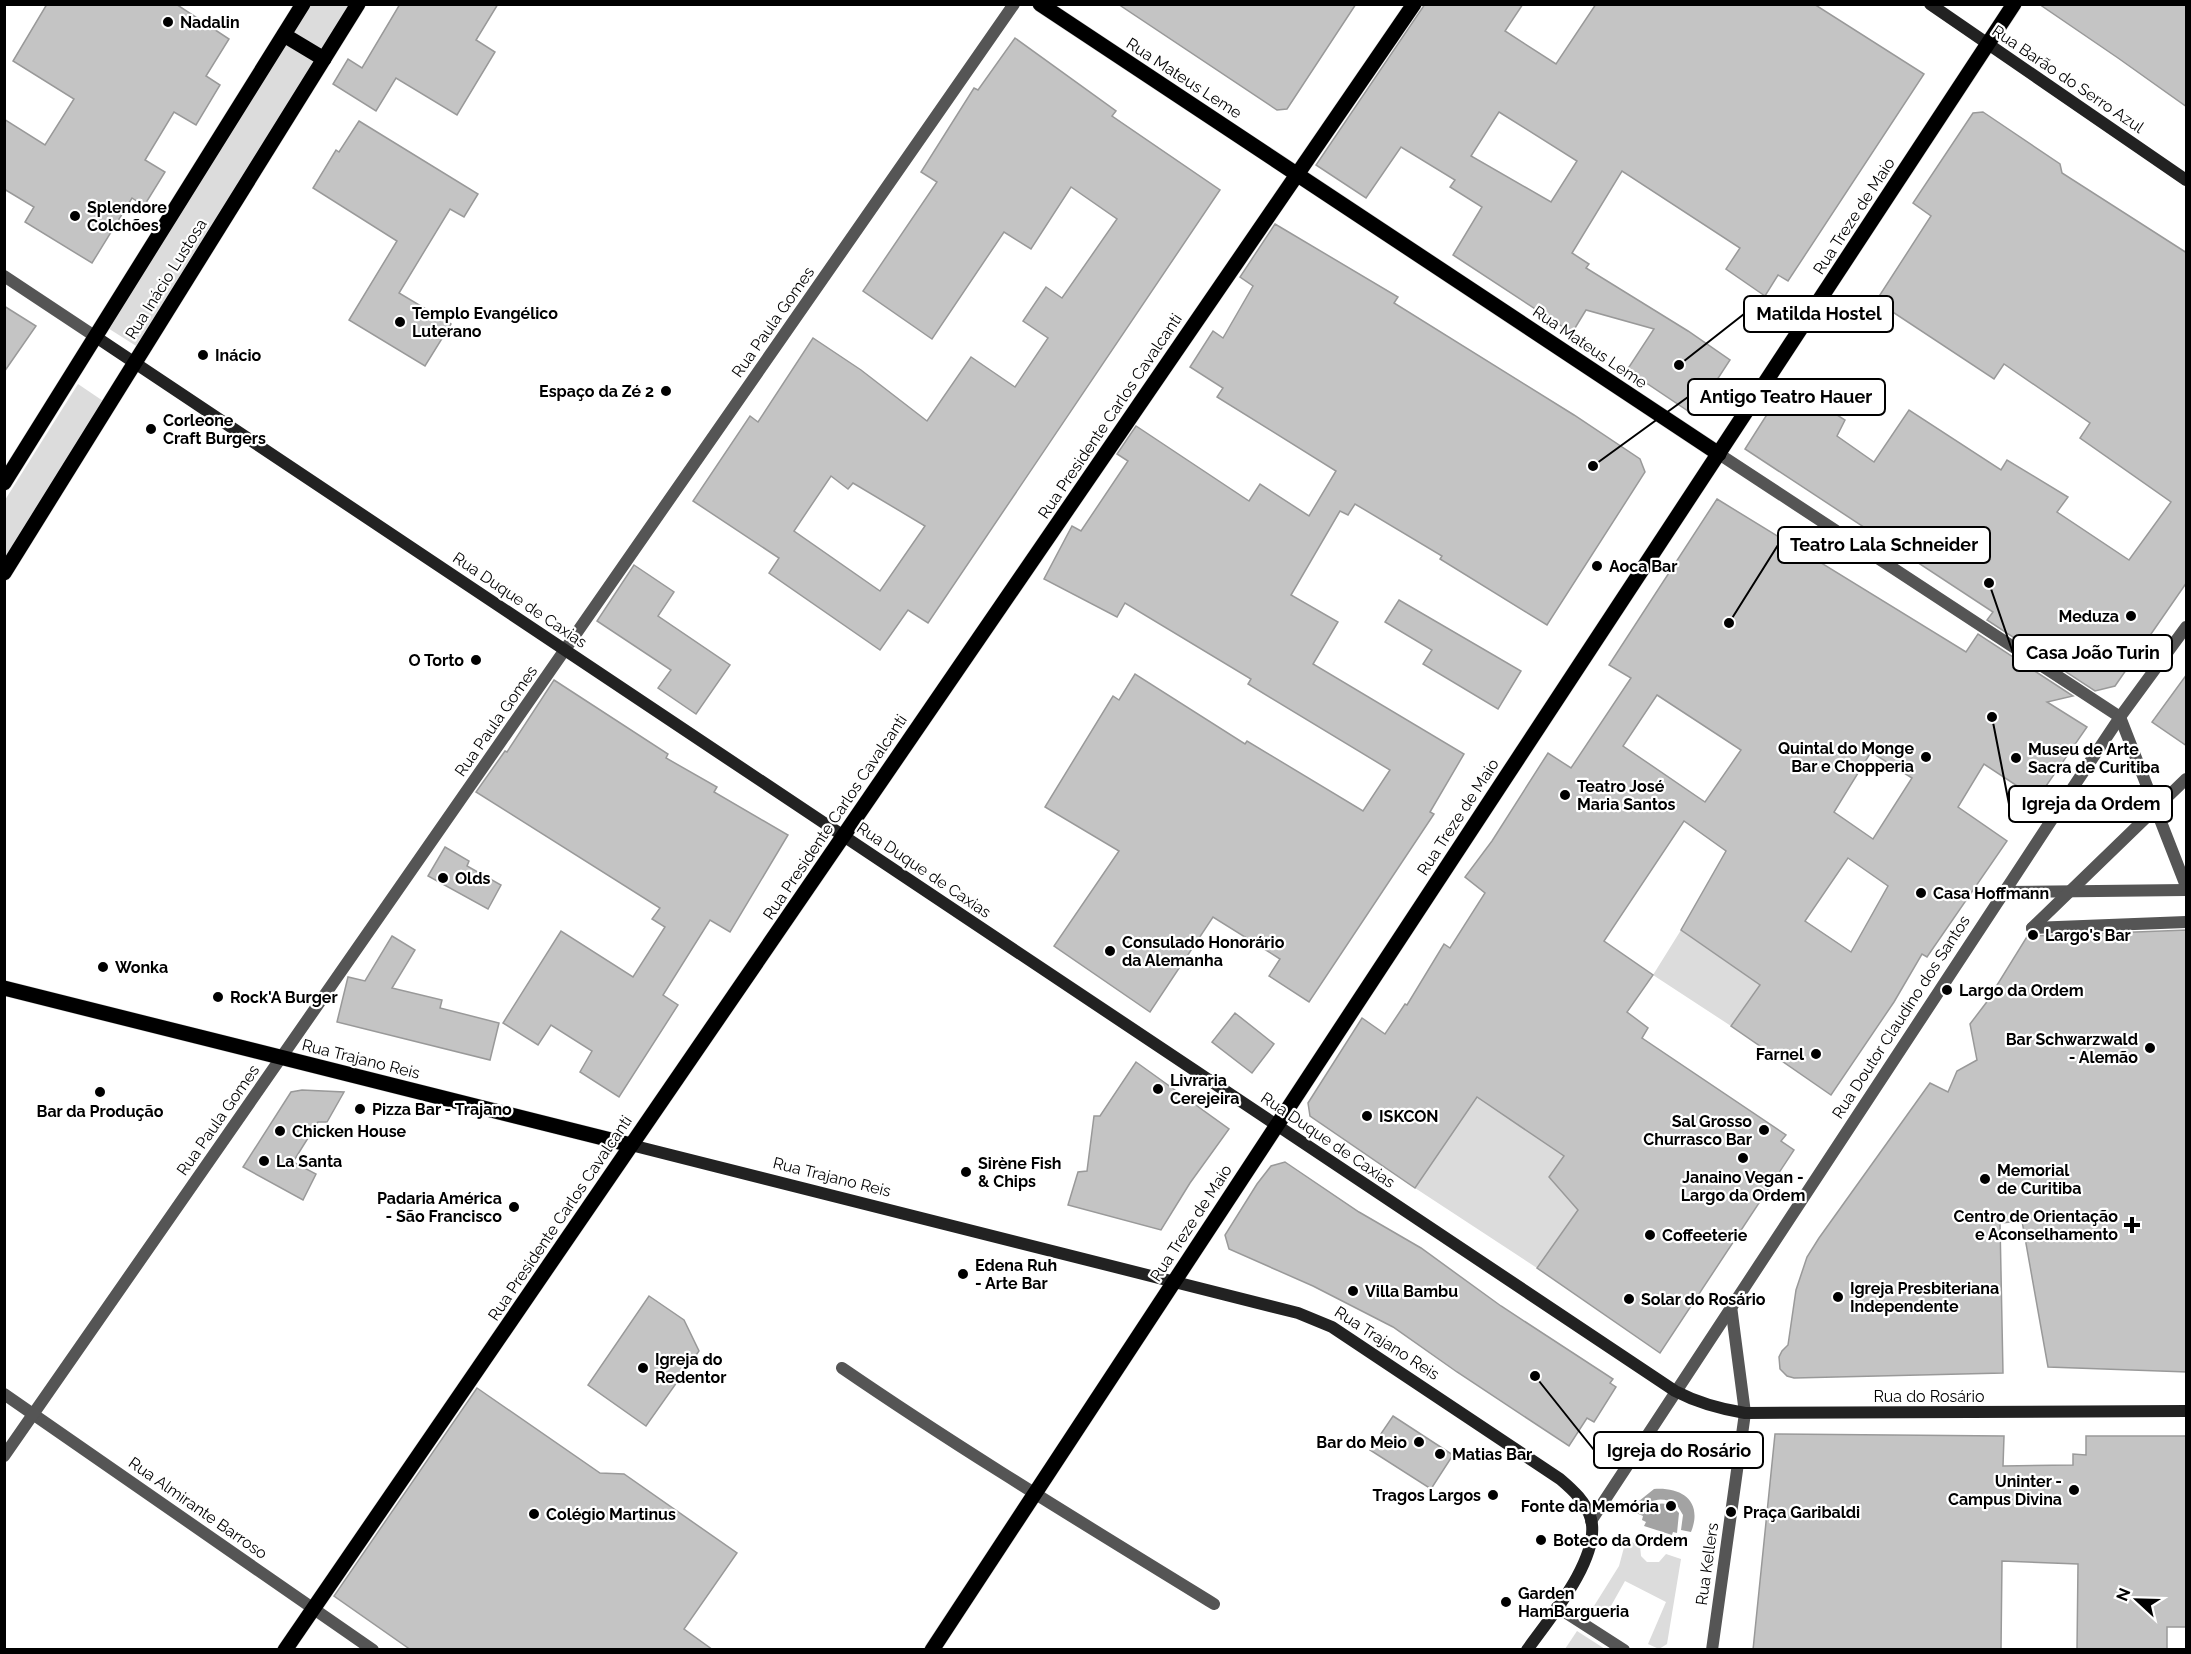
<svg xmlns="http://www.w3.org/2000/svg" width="2191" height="1654" font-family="Raleway,sans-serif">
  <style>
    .green { fill: #dcdcdc }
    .water { fill: #a3a3a3 }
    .building { fill: #c4c4c4; stroke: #999; stroke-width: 1.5; fill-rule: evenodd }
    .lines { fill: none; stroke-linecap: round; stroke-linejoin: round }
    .primary-casing { stroke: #dbdbdb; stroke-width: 16 }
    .lane { stroke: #555; stroke-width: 12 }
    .street { stroke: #555; stroke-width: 12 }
    .secondary { stroke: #222; stroke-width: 12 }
    .primary { stroke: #000; stroke-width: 15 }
    .poi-dot { fill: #000; stroke: #fff; stroke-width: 2 }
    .labels { text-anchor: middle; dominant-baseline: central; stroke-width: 4.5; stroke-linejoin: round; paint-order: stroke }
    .poi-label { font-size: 16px; font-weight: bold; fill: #000; stroke: #fff; text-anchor: start }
    .street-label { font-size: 16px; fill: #000; stroke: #fff }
    .leader { fill: none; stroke: #000; stroke-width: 2 }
    .callout-dot { fill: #000; stroke: #fff; stroke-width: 2 }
    .callout { fill: #fff; stroke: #000; stroke-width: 2 }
    .callout-label { font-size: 18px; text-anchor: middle; font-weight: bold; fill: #000 }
  </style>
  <rect width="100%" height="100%" fill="#fff"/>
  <g class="green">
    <path d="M304 5H357L141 349 103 325Z"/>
    <path d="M78 384 106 403 5 566V500Z"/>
    <path d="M1681 930 1802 1015 1753 995 1731 1026 1653 975Z"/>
    <path d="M1477 1096 1564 1156 1549 1177 1578 1210 1537 1268 1415 1188Z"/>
    <path d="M1626 1540 1640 1545 1641 1556 1647 1562H1659L1666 1554 1681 1559 1667 1644 1659 1649 1648 1644 1666 1602 1625 1581 1607 1613H1599L1594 1606 1619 1566Z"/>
    <path d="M1577 1631 1605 1649H1565Z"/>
  </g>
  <path class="water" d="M1654 1489C1683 1487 1703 1502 1691 1532L1681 1530 1683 1515 1677 1505C1664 1497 1651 1497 1642 1511L1645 1512C1656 1501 1668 1500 1679 1513L1677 1533 1673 1532 1672 1535 1644 1526 1646 1522 1642 1520 1643 1516 1634 1512 1639 1501Z"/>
  <g class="building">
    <path d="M47 4H176L229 39 206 76 220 85 196 125 174 112 145 160 165 172 144 206 132 198 92 263 25 222 34 207 4 189V119L45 145 74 99 13 61Z"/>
    <path d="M400 4H498L476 40 495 52 457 115 396 78 376 111 333 84 348 59 362 68Z"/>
    <path d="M1118 4H1356L1287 109 1277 110Z"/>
    <path d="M1425 4H1523L1505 31 1556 64 1596 4H1814L1924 74 1788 281 1778 275 1765 296 1726 269 1740 248 1622 171 1572 253 1589 264 1586 268 1688 331 1730 360 1694 415 1627 370 1654 329 1586 310 1572 333 1453 255 1482 207 1450 187 1455 180 1401 147 1366 198 1316 165ZM1499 112 1577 161 1551 202 1471 156Z"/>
    <path d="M2039 4H2187V107L2118 58Z"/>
    <path d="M1015 38 1116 111 1112 116 1220 190 928 623 908 610 880 650 769 573 779 558 693 501 750 416 758 422 813 338 861 370 927 421 971 357 1015 387 1048 338 1023 321 1046 287 1062 298 1117 219 1071 187 1031 249 1004 232 932 339 863 291 937 182 921 172 974 88 978 90ZM831 476 848 489 853 483 925 526 880 591 794 531Z"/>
    <path d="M1983 112 2060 164 2062 173 2187 253V582L2115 686 2095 691 1987 620 1993 612 1745 449 1787 383 1845 420 1837 436 1874 462 1909 410 2001 470 2007 460 2068 497 2057 512 2129 560 2171 502 2080 438 2090 423 2004 364 1994 379 1876 301 1931 216 1913 203 1973 113Z"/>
    <path d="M359 121 478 194 464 217 450 209 399 293 451 324 425 366 349 320 397 241 313 188 336 150 339 152Z"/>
    <path d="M1275 224 1398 297 1394 303 1574 415 1640 459 1645 472 1547 625 1440 559 1442 556 1355 504 1348 515 1340 511 1291 595 1338 622 1313 664 1464 754 1430 812 1434 814 1309 1002 1269 976 1280 959 1213 917 1150 1012 1054 946 1119 851 1045 807 1113 696 1119 700 1135 674 1245 744 1247 741 1363 811 1390 770 1248 684 1251 679 1125 603 1117 617 1044 579 1072 526 1081 531 1128 461 1117 454 1136 426 1249 501 1260 484 1309 516 1336 471 1217 397 1223 388 1190 367 1213 331 1223 338 1253 286 1240 277Z"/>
    <path d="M4 306 36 326 4 372Z"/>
    <path d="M1717 499 1966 652 1978 634 2073 696 2047 702 2087 727 2037 799 1984 764 1958 807 2007 841 1927 957 1922 954 1894 1002 1831 1095 1731 1026 1760 985 1681 930 1726 851 1684 821 1604 941 1653 975 1627 1012 1648 1028 1642 1038 1786 1135 1781 1141 1794 1150 1660 1353 1537 1268 1578 1210 1549 1177 1564 1156 1477 1097 1415 1188 1310 1116 1308 1103 1362 1018 1385 1034 1405 1004 1407 1005 1444 944 1450 948 1485 893 1465 877 1492 841 1548 753 1571 768 1631 678 1609 665ZM1657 695 1741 750 1705 802 1623 746ZM1871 752 1912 778 1873 839 1834 812ZM1848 858 1888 886 1851 952 1805 921Z"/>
    <path d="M634 565 674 592 658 616 730 665 696 714 658 688 671 670 597 621Z"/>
    <path d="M1399 600 1521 671 1498 709 1423 664 1432 650 1385 622Z"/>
    <path d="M2187 674V746L2152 722Z"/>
    <path d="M554 680 668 754 666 758 717 787 714 792 788 835 730 932 710 920 663 995 678 1005 619 1097 580 1072 592 1051 551 1025 538 1045 503 1023 561 931 633 977 665 927 652 919 660 908 476 792 505 751 507 752Z"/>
    <path d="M445 847 469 861 467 866 501 885 488 909 428 876Z"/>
    <path d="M2187 930V1372L2048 1367 2022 1221 2000 1223 2003 1373 1794 1378 1787 1376 1780 1369 1779 1357 1782 1351 1788 1345 1796 1290 1807 1257 1819 1238 1930 1083 1948 1092 1957 1071 1977 1060 1970 1024 1986 1003 2028 935 2032 936Z"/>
    <path d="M392 936 415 950 392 988 442 1000 440 1008 499 1023 490 1060 337 1022 348 977 365 981Z"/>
    <path d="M1235 1013 1274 1044 1252 1073 1212 1042Z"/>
    <path d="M1136 1062 1229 1129 1190 1183 1161 1230 1068 1205 1078 1172 1087 1171 1094 1116H1100Z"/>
    <path d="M302 1090 344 1092 327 1122H318L293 1162 316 1174 303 1200 243 1167 291 1092Z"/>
    <path d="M1285 1162 1359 1212 1421 1248 1501 1306 1613 1379 1610 1383 1616 1387 1594 1422 1587 1418 1569 1446 1457 1372 1393 1327 1313 1286 1229 1249 1225 1235 1257 1184 1271 1166Z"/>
    <path d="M649 1296 684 1320 699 1351 646 1426 588 1385Z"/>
    <path d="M477 1388 600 1473 624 1474 737 1553 684 1629 713 1650H411L334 1596Z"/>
    <path d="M1393 1416 1453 1455 1431 1489 1370 1450Z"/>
    <path d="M1775 1434 2004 1436 2003 1466 2073 1465V1454L2086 1455V1436H2187V1627H2167V1650H2077L2078 1564 2002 1561 2001 1650H1753Z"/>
  </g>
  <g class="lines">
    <g class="primary-casing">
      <g id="primary">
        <path d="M1040 4 1719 454"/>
        <path d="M284 35 324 59"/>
        <path d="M4 483 303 4"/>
        <path d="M4 573 358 4"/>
        <path d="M4 988 631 1145"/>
        <path d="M285 1650 1414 4"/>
        <path d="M932 1650 2014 4"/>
      </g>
    </g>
    <path class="lane" d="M842 1368C963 1451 1089 1527 1214 1604"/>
    <g class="street">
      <path d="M4 276 96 337"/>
      <path d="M1719 454 2120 717"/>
      <path d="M2120 717 2186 886"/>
      <path d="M2004 892 2186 890"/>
      <path d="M2032 928 2186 779"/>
      <path d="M2032 928 2186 922"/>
      <path d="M4 1394 373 1650"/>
      <path d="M4 1456 1014 4"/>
      <path d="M1591 1521 2068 795 2120 717 2186 627"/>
      <path d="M1557 1607 1624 1650"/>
      <path d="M1712 1650 1745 1413 1731 1306"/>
    </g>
    <g class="secondary">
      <path d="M1930 4 2186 180"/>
      <path d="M96 337 1675 1391C1698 1403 1720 1409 1745 1413L2186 1411"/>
      <path d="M631 1145 1298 1313 1332 1327 1560 1479C1573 1490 1586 1502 1591 1519 1601 1558 1549 1619 1527 1650"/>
    </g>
    <use href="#primary" class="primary"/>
  </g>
  <g class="poi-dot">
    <circle cx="168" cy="22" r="6"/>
    <circle cx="75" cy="216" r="6"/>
    <circle cx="400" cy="322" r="6"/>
    <circle cx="203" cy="355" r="6"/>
    <circle cx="666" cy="391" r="6"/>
    <circle cx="151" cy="429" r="6"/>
    <circle cx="1597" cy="566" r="6"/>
    <circle cx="2131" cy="616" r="6"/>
    <circle cx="476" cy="660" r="6"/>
    <circle cx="1926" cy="757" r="6"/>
    <circle cx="2016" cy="758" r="6"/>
    <circle cx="1565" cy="795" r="6"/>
    <circle cx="443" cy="878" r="6"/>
    <circle cx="1921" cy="893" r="6"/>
    <circle cx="2033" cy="935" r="6"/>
    <circle cx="1110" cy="951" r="6"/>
    <circle cx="103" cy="967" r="6"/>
    <circle cx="1947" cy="990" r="6"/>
    <circle cx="218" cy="997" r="6"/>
    <circle cx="2150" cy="1048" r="6"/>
    <circle cx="1816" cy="1054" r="6"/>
    <circle cx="1158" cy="1089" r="6"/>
    <circle cx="100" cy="1092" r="6"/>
    <circle cx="360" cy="1109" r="6"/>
    <circle cx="1367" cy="1116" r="6"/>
    <circle cx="1764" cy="1130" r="6"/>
    <circle cx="280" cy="1131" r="6"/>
    <circle cx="1743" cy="1158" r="6"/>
    <circle cx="264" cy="1161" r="6"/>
    <circle cx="966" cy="1172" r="6"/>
    <circle cx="1985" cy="1179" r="6"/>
    <circle cx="514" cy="1207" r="6"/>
    <path d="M2129 1216h6v6h6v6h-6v6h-6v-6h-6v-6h6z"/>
    <circle cx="1650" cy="1235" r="6"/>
    <circle cx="963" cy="1274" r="6"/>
    <circle cx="1353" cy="1291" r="6"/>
    <circle cx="1838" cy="1297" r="6"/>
    <circle cx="1629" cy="1299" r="6"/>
    <circle cx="643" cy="1368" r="6"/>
    <circle cx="1419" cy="1442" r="6"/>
    <circle cx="1440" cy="1454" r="6"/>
    <circle cx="2074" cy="1490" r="6"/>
    <circle cx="1493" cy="1495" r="6"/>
    <circle cx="1671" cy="1506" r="6"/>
    <circle cx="1731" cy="1512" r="6"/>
    <circle cx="534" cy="1514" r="6"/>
    <circle cx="1541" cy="1540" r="6"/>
    <circle cx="1506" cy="1602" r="6"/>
  </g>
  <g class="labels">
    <g class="poi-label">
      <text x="180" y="22">Nadalin</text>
      <text x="87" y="207">Splendore<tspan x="87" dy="18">Colchões</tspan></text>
      <text x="412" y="313">Templo Evangélico<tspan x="412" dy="18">Luterano</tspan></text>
      <text x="215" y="355">Inácio</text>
      <text x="654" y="391" text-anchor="end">Espaço da Zé 2</text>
      <text x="163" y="420">Corleone<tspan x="163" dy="18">Craft Burgers</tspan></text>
      <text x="1609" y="566">Aoca Bar</text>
      <text x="2119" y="616" text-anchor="end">Meduza</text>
      <text x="464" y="660" text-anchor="end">O Torto</text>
      <text x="1914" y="748" text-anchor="end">Quintal do Monge<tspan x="1914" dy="18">Bar e Chopperia</tspan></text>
      <text x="2028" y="749">Museu de Arte<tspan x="2028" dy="18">Sacra de Curitiba</tspan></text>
      <text x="1577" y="786">Teatro José<tspan x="1577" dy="18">Maria Santos</tspan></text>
      <text x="455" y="878">Olds</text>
      <text x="1933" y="893">Casa Hoffmann</text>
      <text x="2045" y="935">Largo's Bar</text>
      <text x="1122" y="942">Consulado Honorário<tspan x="1122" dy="18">da Alemanha</tspan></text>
      <text x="115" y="967">Wonka</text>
      <text x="1959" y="990">Largo da Ordem</text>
      <text x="230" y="997">Rock'A Burger</text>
      <text x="2138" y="1039" text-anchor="end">Bar Schwarzwald<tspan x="2138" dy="18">- Alemão</tspan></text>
      <text x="1804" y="1054" text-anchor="end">Farnel</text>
      <text x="1170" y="1080">Livraria<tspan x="1170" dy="18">Cerejeira</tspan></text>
      <text x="372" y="1109">Pizza Bar - Trajano</text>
      <text x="100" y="1111" text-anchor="middle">Bar da Produção</text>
      <text x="1379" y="1116">ISKCON</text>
      <text x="1752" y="1121" text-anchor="end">Sal Grosso<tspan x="1752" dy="18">Churrasco Bar</tspan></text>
      <text x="292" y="1131">Chicken House</text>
      <text x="276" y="1161">La Santa</text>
      <text x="978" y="1163">Sirène Fish<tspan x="978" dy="18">&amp; Chips</tspan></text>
      <text x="1997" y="1170">Memorial<tspan x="1997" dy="18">de Curitiba</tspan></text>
      <text x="1743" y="1177" text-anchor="middle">Janaino Vegan -<tspan x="1743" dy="18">Largo da Ordem</tspan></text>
      <text x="502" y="1198" text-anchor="end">Padaria América<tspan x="502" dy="18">- São Francisco</tspan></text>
      <text x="2118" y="1216" text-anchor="end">Centro de Orientação<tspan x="2118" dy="18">e Aconselhamento</tspan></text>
      <text x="1662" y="1235">Coffeeterie</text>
      <text x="975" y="1265">Edena Ruh<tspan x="975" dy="18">- Arte Bar</tspan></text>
      <text x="1850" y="1288">Igreja Presbiteriana<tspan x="1850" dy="18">Independente</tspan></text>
      <text x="1365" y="1291">Villa Bambu</text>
      <text x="1641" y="1299">Solar do Rosário</text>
      <text x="655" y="1359">Igreja do<tspan x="655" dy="18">Redentor</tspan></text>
      <text x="1407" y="1442" text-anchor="end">Bar do Meio</text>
      <text x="1452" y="1454">Matias Bar</text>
      <text x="2062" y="1481" text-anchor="end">Uninter -<tspan x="2062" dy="18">Campus Divina</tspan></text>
      <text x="1481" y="1495" text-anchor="end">Tragos Largos</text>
      <text x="1659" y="1506" text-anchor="end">Fonte da Memória</text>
      <text x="1743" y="1512">Praça Garibaldi</text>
      <text x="546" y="1514">Colégio Martinus</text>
      <text x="1553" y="1540">Boteco da Ordem</text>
      <text x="1518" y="1593">Garden<tspan x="1518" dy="18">HamBargueria</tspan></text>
    </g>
    <g class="street-label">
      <text transform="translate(1184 78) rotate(33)">Rua Mateus Leme</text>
      <text transform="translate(2068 79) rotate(34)">Rua Barão do Serro Azul</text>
      <text transform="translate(1854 216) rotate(-57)">Rua Treze de Maio</text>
      <text transform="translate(166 279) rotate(-58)">Rua Inácio Lustosa</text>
      <text transform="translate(773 322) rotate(-55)">Rua Paula Gomes</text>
      <text transform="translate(1590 347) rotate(34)">Rua Mateus Leme</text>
      <text transform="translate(1110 416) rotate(-56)">Rua Presidente Carlos Cavalcanti</text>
      <text transform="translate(520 600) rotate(34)">Rua Duque de Caxias</text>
      <text transform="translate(496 721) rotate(-55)">Rua Paula Gomes</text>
      <text transform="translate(835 817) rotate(-56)">Rua Presidente Carlos Cavalcanti</text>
      <text transform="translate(1458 817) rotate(-57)">Rua Treze de Maio</text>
      <text transform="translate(924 870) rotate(34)">Rua Duque de Caxias</text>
      <text transform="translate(1901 1017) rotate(-57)">Rua Doutor Claudino dos Santos</text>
      <text transform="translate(361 1059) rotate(14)">Rua Trajano Reis</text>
      <text transform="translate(218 1120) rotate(-55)">Rua Paula Gomes</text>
      <text transform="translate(1328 1140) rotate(34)">Rua Duque de Caxias</text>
      <text transform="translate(832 1177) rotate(14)">Rua Trajano Reis</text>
      <text transform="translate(560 1218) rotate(-56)">Rua Presidente Carlos Cavalcanti</text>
      <text transform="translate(1191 1223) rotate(-57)">Rua Treze de Maio</text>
      <text transform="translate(1387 1343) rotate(33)">Rua Trajano Reis</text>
      <text x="1929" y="1396">Rua do Rosário</text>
      <text transform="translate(198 1508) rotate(35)">Rua Almirante Barroso</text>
      <text transform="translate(1707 1564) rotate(-82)">Rua Kellers</text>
    </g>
  </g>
  <path class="leader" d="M1679 365L1744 314M1593 466L1688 397M1729 623L1778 545M1989 583L2013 653M1992 717L2009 804M1535 1376L1594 1450"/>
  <g class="callout-dot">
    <circle cx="1679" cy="365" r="6"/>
    <circle cx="1593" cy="466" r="6"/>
    <circle cx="1729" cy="623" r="6"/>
    <circle cx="1989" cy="583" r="6"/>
    <circle cx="1992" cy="717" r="6"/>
    <circle cx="1535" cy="1376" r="6"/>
  </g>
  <g class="callout">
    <rect x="1744" y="296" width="149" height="36" rx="6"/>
    <rect x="1688" y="379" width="197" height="36" rx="6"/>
    <rect x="1778" y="527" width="212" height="36" rx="6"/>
    <rect x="2013" y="635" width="159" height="36" rx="6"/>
    <rect x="2009" y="786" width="163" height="36" rx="6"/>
    <rect x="1594" y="1432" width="169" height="36" rx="6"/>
  </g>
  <g class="callout-label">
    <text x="1819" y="320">Matilda Hostel</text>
    <text x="1786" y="403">Antigo Teatro Hauer</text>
    <text x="1884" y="551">Teatro Lala Schneider</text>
    <text x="2093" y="659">Casa João Turin</text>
    <text x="2091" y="810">Igreja da Ordem</text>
    <text x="1679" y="1457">Igreja do Rosário</text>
  </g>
  <rect width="2191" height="1654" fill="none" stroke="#000000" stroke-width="12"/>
  <g transform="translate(2137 1600) rotate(292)" stroke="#ffffff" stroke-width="4.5" paint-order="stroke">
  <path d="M0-4.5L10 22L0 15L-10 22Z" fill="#000000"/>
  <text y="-9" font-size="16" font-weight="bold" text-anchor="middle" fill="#000000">N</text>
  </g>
</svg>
